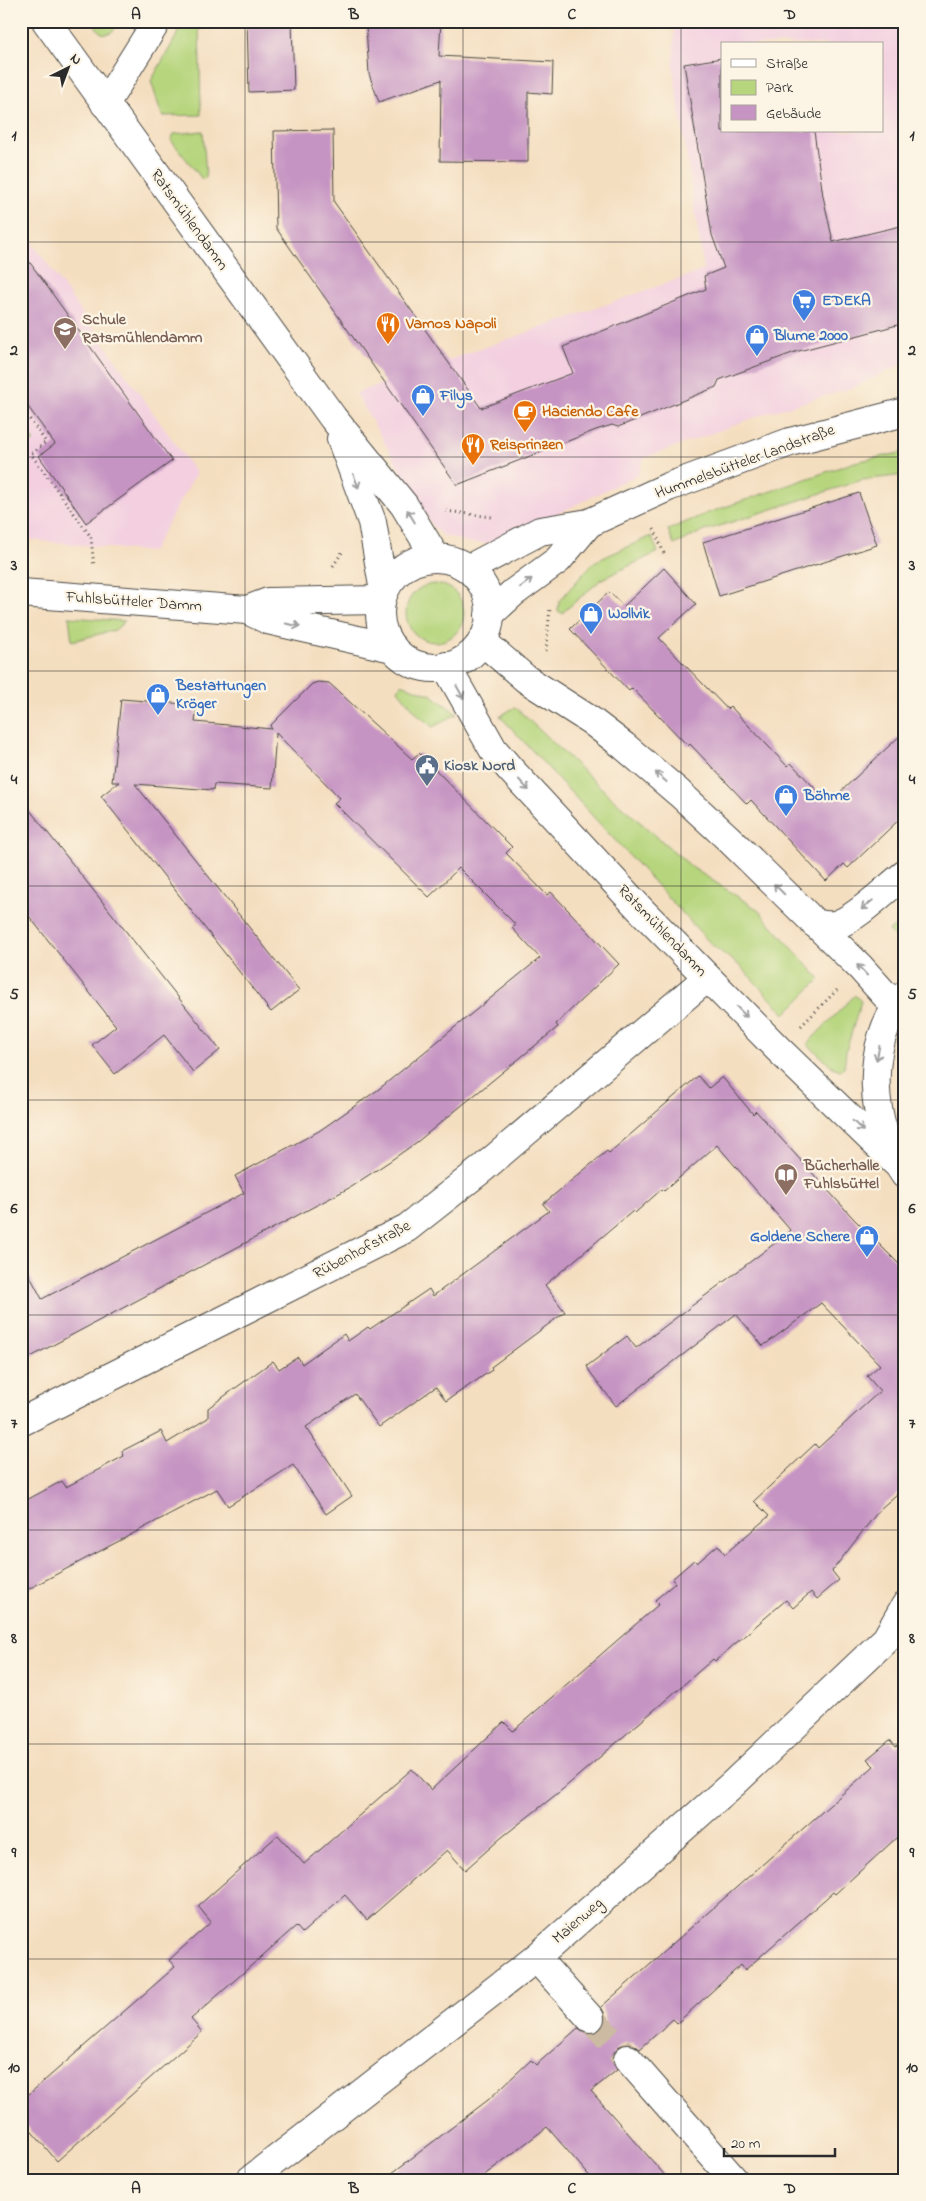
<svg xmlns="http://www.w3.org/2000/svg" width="926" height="2201" font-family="'Indie Flower',sans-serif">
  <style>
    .built { fill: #f3cfe0; fill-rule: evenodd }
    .green { fill: #b6d57d; stroke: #708054 }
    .building { fill: #c694c3 }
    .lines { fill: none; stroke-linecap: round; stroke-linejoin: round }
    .minor-tunnel { stroke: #ccbaa2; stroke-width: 28; stroke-dasharray: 28 14; stroke-linecap: butt }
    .minor-casing { stroke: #494641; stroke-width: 30 }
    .major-casing { stroke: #494641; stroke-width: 30 }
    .path { stroke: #494641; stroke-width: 3; stroke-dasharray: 1 4; stroke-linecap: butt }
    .minor { stroke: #fff; stroke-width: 28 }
    .major { stroke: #fff; stroke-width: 28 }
    .oneway { stroke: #a0a0a0 }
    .grid { fill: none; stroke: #2b2b2b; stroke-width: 1; stroke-opacity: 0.55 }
    .labels { text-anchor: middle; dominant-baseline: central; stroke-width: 4.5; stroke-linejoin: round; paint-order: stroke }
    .street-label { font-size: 16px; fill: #2b2b2b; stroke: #fcf5e5 }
    .shop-label { font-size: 16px; font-weight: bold; fill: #366cbe; stroke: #fcf5e5; text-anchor: start }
    .education-label { font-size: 16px; font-weight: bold; fill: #785e54; stroke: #fcf5e5; text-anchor: start }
    .food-label { font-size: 16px; font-weight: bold; fill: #c56008; stroke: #fcf5e5; text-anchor: start }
    .service-label { font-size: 16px; font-weight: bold; fill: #4e5e75; stroke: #fcf5e5; text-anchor: start }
    .neatline { fill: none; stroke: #2b2b2b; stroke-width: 2 }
    .grid-label { font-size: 16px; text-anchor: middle; font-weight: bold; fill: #2b2b2b }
  </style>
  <rect width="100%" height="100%" fill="#fcf5e5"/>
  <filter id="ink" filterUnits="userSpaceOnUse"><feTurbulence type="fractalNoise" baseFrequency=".02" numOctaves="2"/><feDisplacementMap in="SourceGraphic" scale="10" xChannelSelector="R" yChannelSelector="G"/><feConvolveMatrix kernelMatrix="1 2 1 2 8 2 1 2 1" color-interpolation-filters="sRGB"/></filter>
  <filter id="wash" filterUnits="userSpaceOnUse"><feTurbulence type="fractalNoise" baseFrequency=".0096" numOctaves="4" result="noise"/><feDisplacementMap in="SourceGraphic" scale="20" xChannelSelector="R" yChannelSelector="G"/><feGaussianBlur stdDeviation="1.12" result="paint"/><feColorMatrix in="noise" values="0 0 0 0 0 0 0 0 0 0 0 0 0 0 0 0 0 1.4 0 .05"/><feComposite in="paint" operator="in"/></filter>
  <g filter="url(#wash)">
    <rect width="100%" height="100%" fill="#f4dec0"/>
    <g class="built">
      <path d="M675 21H905V363L852 388 767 413 644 458 638 474 506 539 491 543H470L442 535 433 527 356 393 704 270 673 67ZM722 44H882V131H722Z"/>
      <path d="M21 227 196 473 152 552 21 539Z"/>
    </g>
    <g class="green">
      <path d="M92 21H118C118 29 108 37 100 32 97 29 95 24 92 21Z"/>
      <path d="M181 21H199L201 115 162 116 151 81 176 37Z"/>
      <path d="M203 131 206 178 202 179 171 140 174 134Z"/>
      <path d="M21 423 34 441 21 450Z"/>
      <path d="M905 452V475L862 480 701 532 674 545 668 530 705 514 855 462Z"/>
      <path d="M651 536 658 552 602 579 562 613 558 611 559 601 594 562Z"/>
      <circle cx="435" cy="613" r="29"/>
      <path d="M69 617 125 621 115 630 72 641Z"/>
      <path d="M401 684 432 695 457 714 433 727 419 716 398 690Z"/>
      <path d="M515 707 611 797 693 868 757 909 820 979 785 1014 740 966 712 945 500 716Z"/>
      <path d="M905 921V946L904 947 889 931C894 926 900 926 905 921Z"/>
      <path d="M855 995 861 1001 846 1051 844 1068 840 1070 833 1067 807 1044Z"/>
    </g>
    <g id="blocks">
      <g class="building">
        <path d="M247 21H292L294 90 249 92Z"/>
        <path d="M441 21 439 56 553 62 552 94 528 92V162L440 161 441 80 379 102 369 74 366 27Z"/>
        <path d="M722 58V131H814L823 196 833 242 905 225V323L795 352 719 380 716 387 618 427 612 425 596 430 457 485 276 228 274 131 333 130 334 202 481 408 573 373 563 347 706 289 704 276 724 268 712 235 684 64Z"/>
        <path d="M21 250 172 461 86 523 39 456 55 444 21 397Z"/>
        <path d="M859 493 877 545 719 596 703 542Z"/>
        <path d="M664 568 696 604 659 638 727 709 730 706 787 766 791 763 827 801 835 793 837 795 905 731V814L848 868 844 864 826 881 751 800 747 804 690 744 688 746 632 688 629 691 570 629 609 592 624 606Z"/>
        <path d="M318 682 329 683 412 759 419 753 512 847 506 853 547 895 551 892 619 964 556 1024 558 1027 417 1142 390 1161 349 1188 21 1362V1259L42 1299 244 1193 235 1176 319 1131 379 1089 540 958 512 928 516 925 459 868 429 897 334 803 340 798 276 733 272 788 214 784 213 790 135 784 299 990 271 1012 101 796 119 782H112L121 699 197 705 195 722 272 729 270 726 312 684Z"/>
        <path d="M21 799 220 1050 193 1072 164 1035 115 1074 92 1045 116 1026 21 906Z"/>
        <path d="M698 1076 709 1088 722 1077 753 1114 756 1111 854 1219 905 1270V1487L880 1509 832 1571 839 1580 817 1599 811 1592 793 1608 786 1600 715 1661 713 1659 563 1789 501 1838 465 1870 447 1850 367 1920 345 1895 302 1933 296 1926 191 2019 202 2032 57 2161 21 2119V2101L175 1967 169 1960 211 1922 198 1906 278 1835 304 1864 412 1769 431 1790 504 1722 513 1731 659 1604 655 1600 675 1583 672 1579 694 1560 697 1563 718 1545 725 1554 769 1516 754 1501 815 1444 818 1448 880 1391 867 1376 880 1365 821 1303 763 1346 736 1314 616 1406 590 1372 587 1366 627 1336 636 1348 791 1231 717 1145 664 1191 662 1189 635 1213 633 1211 545 1285 565 1312 491 1367 492 1370 446 1401 436 1387 379 1427 355 1394 306 1427 352 1496 326 1514 293 1465 228 1506 217 1489 21 1593V1503L62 1481 66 1487 124 1456 122 1451 161 1431 167 1443 208 1418V1408L273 1361 279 1369 298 1357 302 1364 344 1334 348 1341 368 1327 370 1329 429 1289 433 1296 549 1211 543 1204 607 1151 609 1153Z"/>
        <path d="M905 1739V1830L835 1894 833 1892 745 1970 741 1965 677 2023 673 2019 640 2049 633 2044H624L618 2047 613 2054V2062L617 2070 591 2091 669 2180H593L547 2127 478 2180H383L488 2100 531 2060 536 2065 578 2028 586 2033H594L600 2030 605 2022V2014L601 2007 874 1766 867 1759 890 1740 896 1747Z"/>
      </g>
    </g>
  </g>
  <g filter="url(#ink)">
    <use href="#blocks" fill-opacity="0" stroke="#494641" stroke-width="1"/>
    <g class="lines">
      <path class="minor-tunnel" d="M590 2018 628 2059"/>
      <g class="minor-casing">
        <g id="minor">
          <path d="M46 21 333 418 404 505 436 558"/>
          <path d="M105 104 157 21"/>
          <path d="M341 439 372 522 384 592"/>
          <circle cx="435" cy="613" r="55"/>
          <path d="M468 569 540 531 589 523 668 487 790 442 905 412"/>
          <path d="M21 593 247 610 268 620 393 648"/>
          <path d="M247 610 268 602 381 600"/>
          <path d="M489 615 513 593 558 560 589 523"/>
          <path d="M482 641 526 679 590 720 624 746 679 793 729 839 860 967 905 1017"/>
          <path d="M446 666 493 749 510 769 641 910 778 1049 895 1162"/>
          <path d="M814 923C822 925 829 927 838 924 857 918 888 887 905 874"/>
          <path d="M21 1422 407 1228 482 1169 707 978"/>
          <path d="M536 1958 590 2018"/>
          <path d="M628 2059 734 2180"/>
          <path d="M250 2180 536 1958 734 1783 886 1639 905 1606"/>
        </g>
      </g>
      <g class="major-casing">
        <path id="major" d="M905 995C863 1044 869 1125 905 1175"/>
      </g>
      <g class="path">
        <path d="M21 407 46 442 31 454 91 537 94 567"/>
        <path d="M446 511 492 517"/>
        <path d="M654 529 665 556"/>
        <path d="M333 566 343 551"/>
        <path d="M546 651 550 608"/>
        <path d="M801 1026 837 990"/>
      </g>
      <use href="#minor" class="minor"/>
      <use href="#major" class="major"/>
    </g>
    <defs><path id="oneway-shaft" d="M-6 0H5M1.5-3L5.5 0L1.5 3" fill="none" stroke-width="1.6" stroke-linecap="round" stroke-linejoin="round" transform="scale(1.25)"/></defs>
    <g class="oneway">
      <use href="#oneway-shaft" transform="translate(356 481) rotate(70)"/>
      <use href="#oneway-shaft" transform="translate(411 516) rotate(-121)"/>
      <use href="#oneway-shaft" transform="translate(526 583) rotate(-37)"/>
      <use href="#oneway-shaft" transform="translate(293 625) rotate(12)"/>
      <use href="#oneway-shaft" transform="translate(460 692) rotate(61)"/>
      <use href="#oneway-shaft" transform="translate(661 777) rotate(-139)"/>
      <use href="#oneway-shaft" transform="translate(524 785) rotate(47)"/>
      <use href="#oneway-shaft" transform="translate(779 889) rotate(-135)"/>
      <use href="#oneway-shaft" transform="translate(867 905) rotate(141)"/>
      <use href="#oneway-shaft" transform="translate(862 970) rotate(-133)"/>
      <use href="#oneway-shaft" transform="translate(742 1012) rotate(45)"/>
      <use href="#oneway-shaft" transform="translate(878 1053) rotate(101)"/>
      <use href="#oneway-shaft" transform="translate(858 1126) rotate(44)"/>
    </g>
  </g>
  <path class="grid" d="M245 21V2180M463 21V2180M681 21V2180M21 242H905M21 457H905M21 671H905M21 886H905M21 1100H905M21 1315H905M21 1530H905M21 1744H905M21 1959H905"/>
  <defs>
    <g id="supermarket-pin" transform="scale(1.25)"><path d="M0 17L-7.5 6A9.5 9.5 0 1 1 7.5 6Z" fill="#3f7fe0" stroke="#fcf5e5"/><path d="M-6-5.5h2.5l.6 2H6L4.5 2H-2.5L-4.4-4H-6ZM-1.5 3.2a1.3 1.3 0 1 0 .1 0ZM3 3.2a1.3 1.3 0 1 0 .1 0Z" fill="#fff"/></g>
    <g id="restaurant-pin" transform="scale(1.25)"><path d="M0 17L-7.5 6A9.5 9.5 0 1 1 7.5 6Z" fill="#e8710a" stroke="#fcf5e5"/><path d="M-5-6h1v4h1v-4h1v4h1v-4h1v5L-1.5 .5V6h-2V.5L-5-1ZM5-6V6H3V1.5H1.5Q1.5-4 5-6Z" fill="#fff"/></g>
    <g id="school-pin" transform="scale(1.25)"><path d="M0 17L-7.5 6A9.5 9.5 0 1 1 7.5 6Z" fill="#8d6e63" stroke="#fcf5e5"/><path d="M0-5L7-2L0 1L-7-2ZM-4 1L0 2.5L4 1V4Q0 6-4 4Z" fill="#fff"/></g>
    <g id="shop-pin" transform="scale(1.25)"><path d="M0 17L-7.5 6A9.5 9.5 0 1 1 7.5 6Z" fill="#3f7fe0" stroke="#fcf5e5"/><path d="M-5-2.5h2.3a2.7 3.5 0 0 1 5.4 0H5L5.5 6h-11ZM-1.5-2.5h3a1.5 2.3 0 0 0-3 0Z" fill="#fff"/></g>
    <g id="cafe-pin" transform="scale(1.25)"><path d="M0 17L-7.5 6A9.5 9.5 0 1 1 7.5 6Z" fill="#e8710a" stroke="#fcf5e5"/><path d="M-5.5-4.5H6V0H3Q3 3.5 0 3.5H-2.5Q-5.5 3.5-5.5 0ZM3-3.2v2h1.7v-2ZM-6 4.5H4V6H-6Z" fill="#fff"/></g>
    <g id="civic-pin" transform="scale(1.25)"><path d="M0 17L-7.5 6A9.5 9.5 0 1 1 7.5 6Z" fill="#5c6f8a" stroke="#fcf5e5"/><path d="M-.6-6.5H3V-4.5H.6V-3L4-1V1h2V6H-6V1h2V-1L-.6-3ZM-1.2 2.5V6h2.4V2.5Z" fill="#fff"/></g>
    <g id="library-pin" transform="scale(1.25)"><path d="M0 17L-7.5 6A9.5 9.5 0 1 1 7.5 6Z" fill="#8d6e63" stroke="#fcf5e5"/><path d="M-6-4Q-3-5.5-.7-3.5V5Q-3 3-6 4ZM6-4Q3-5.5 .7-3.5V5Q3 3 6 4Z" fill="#fff"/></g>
  </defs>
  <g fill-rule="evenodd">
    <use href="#supermarket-pin" x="804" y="301"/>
    <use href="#restaurant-pin" x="388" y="324"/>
    <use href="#school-pin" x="65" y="329"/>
    <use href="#shop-pin" x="757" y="336"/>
    <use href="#shop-pin" x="423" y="396"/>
    <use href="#cafe-pin" x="525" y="412"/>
    <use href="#restaurant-pin" x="473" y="445"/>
    <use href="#shop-pin" x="591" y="614"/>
    <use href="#shop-pin" x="158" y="695"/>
    <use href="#civic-pin" x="427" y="766"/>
    <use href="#shop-pin" x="786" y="796"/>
    <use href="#library-pin" x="786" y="1175"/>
    <use href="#shop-pin" x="867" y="1237"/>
  </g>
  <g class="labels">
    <g class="street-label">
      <text transform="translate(189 220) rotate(54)">Ratsmühlendamm</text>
      <text transform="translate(745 462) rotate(-20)">Hummelsbütteler Landstraße</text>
      <text transform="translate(134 602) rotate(4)">Fuhlsbütteler Damm</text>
      <text transform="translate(662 931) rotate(46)">Ratsmühlendamm</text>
      <text transform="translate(362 1250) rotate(-28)">Rübenhofstraße</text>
      <text transform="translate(578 1921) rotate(-41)">Maienweg</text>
    </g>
    <g class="shop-label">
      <text x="822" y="301">EDEKA</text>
      <text x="774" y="336">Blume 2000</text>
      <text x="440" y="396">Filys</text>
      <text x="608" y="614">Wollvik</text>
      <text x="176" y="686">Bestattungen<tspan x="176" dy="18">Kröger</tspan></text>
      <text x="804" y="796">Böhme</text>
      <text x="850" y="1237" text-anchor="end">Goldene Schere</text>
    </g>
    <g class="education-label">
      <text x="82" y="320">Schule<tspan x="82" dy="18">Ratsmühlendamm</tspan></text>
      <text x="804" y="1166">Bücherhalle<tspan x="804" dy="18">Fuhlsbüttel</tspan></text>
    </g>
    <g class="food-label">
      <text x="406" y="324">Vamos Napoli</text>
      <text x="542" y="412">Haciendo Cafe</text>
      <text x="490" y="445">Reisprinzen</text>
    </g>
    <g class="service-label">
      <text x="444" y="766">Kiosk Nord</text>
    </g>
  </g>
  <rect width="926" height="2201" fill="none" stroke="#fcf5e5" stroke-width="55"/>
  <rect x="721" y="42" width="162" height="90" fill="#fcf5e5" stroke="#a8a49b"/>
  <rect x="731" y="59" width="25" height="8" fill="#ffffff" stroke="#a8a49b"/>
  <text x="766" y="68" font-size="15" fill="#2b2b2b">Straße</text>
  <rect x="731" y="80" width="25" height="15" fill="#b6d57d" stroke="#a8a49b"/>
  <text x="766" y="92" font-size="15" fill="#2b2b2b">Park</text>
  <rect x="731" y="105" width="25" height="15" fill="#c694c3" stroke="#a8a49b"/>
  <text x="766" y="118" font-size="15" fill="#2b2b2b">Gebäude</text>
  <g transform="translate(68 68) rotate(42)" stroke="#fcf5e5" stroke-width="4" paint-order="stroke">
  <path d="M0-4L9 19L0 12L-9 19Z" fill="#2b2b2b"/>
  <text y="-8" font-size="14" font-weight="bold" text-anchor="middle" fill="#2b2b2b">N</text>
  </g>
  <path d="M724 2148v8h111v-8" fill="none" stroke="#2b2b2b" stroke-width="2.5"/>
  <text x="731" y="2148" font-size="15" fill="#2b2b2b" stroke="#fcf5e5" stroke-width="4" paint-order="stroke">20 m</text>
  <rect x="28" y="28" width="870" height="2146" class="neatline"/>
  <g class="grid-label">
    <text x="136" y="19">A</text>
    <text x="354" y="19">B</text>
    <text x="572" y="19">C</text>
    <text x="790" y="19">D</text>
    <text x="14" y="140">1</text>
    <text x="912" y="140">1</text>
    <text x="14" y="355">2</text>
    <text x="912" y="355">2</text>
    <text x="14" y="570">3</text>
    <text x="912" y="570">3</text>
    <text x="14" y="784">4</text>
    <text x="912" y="784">4</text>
    <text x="14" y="999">5</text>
    <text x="912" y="999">5</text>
    <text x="14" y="1213">6</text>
    <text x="912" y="1213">6</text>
    <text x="14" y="1428">7</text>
    <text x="912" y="1428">7</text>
    <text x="14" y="1643">8</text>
    <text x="912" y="1643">8</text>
    <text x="14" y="1857">9</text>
    <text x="912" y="1857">9</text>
    <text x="14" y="2072">10</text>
    <text x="912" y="2072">10</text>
    <text x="136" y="2193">A</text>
    <text x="354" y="2193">B</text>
    <text x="572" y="2193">C</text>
    <text x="790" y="2193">D</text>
  </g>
</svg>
